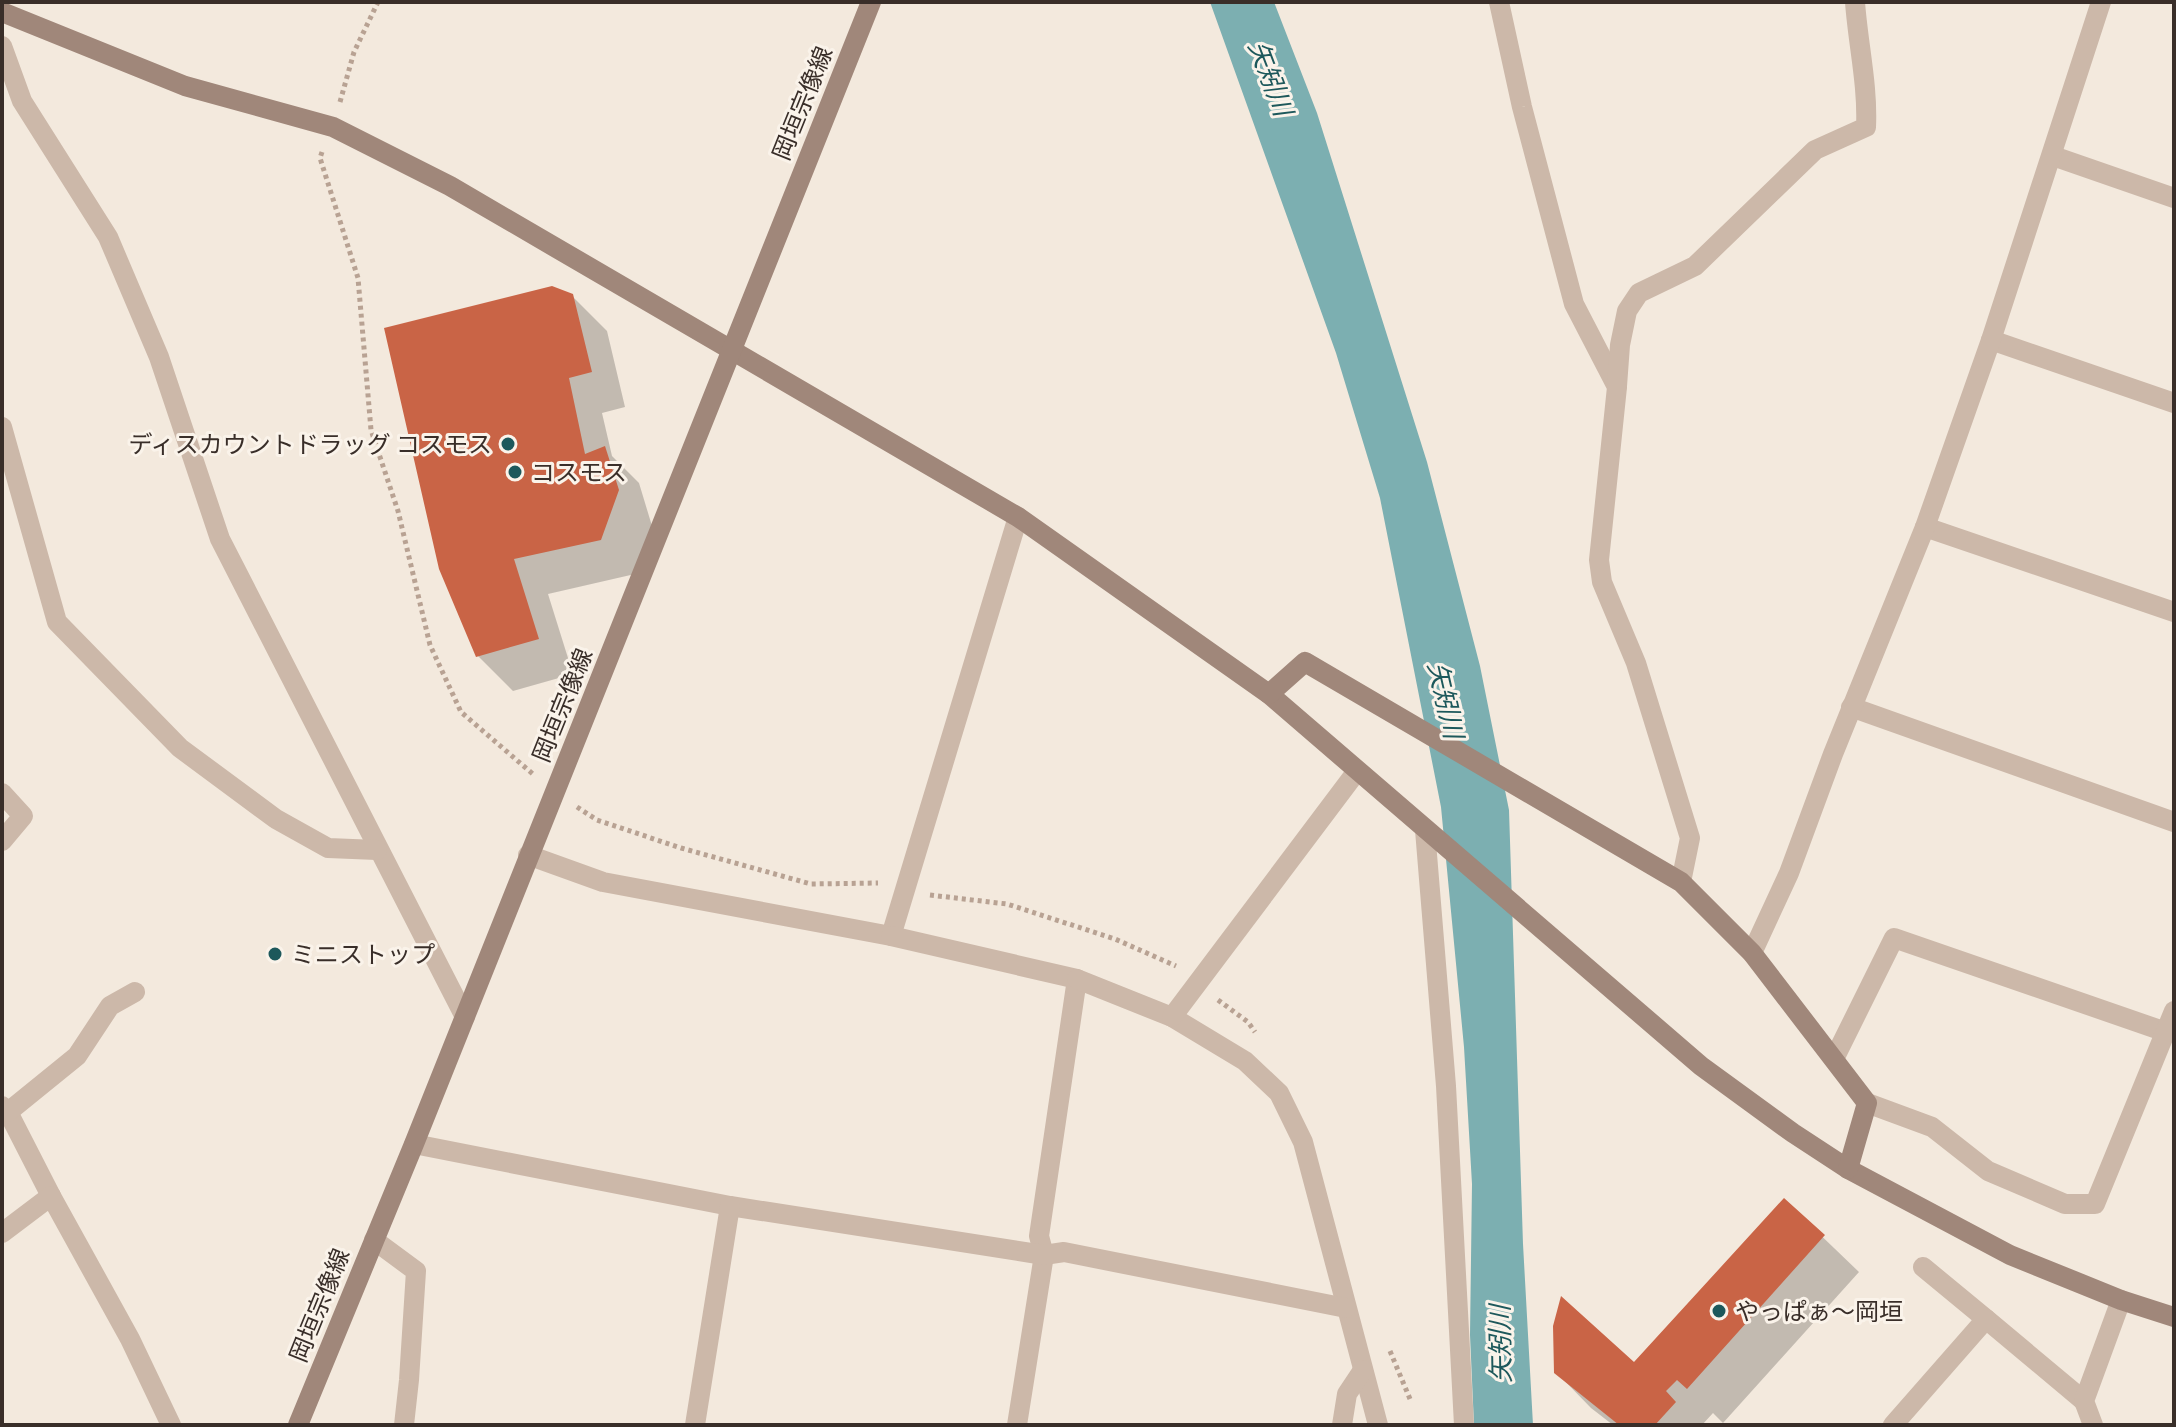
<svg xmlns="http://www.w3.org/2000/svg" width="2176" height="1427" font-family="'Titillium Web','Noto Sans JP',sans-serif">
  <style>
    .water { fill: #7cafb1 }
    .shadow { fill: #0003 }
    .building { fill: #c96446 }
    .lines { fill: none; stroke-linecap: round; stroke-linejoin: round }
    .path { stroke: #b8a293; stroke-width: 5; stroke-dasharray: 4 4; stroke-linecap: butt }
    .street { stroke: #ccb8a9; stroke-width: 20 }
    .secondary { stroke: #a0877a; stroke-width: 20 }
    .poi-dot { fill: #1d585b; stroke: #faf3ea; stroke-width: 3 }
    .labels { text-anchor: middle; dominant-baseline: central; stroke-width: 6; stroke-linejoin: round; paint-order: stroke }
    .street-label { font-size: 24px; fill: #392e29; stroke: #faf3ea }
    .poi-label { font-size: 24px; fill: #392e29; stroke: #faf3ea; text-anchor: start }
    .water-label { font-size: 26px; font-style: italic; fill: #1d585b; stroke: #faf3ea }
  </style>
  <rect width="100%" height="100%" fill="#f3e9dd"/>
  <path class="water" d="M1210 2H1274L1317 113 1427 462 1480 666 1509 810 1523 1244 1533 1425H1474L1470 1335 1472 1184 1464 1047 1441 807 1380 498 1336 353Z"/>
  <g class="shadow">
    <path d="M571 295 607 331 625 407 602 413 612 456 639 483 652 526 635 574 548 594 573 674 513 691 478 656Z"/>
    <path d="M1784 1200 1859 1272 1723 1423 1713 1413 1702 1425H1613L1591 1408 1556 1372 1634 1365Z"/>
  </g>
  <g class="building">
    <path d="M552 286 573 294 592 372 569 378 585 454 605 446 619 490 601 540 514 559 539 639 476 657 439 569 384 328Z"/>
    <path d="M1784 1198 1825 1235 1687 1389 1677 1380 1666 1391 1676 1402 1655 1425H1619L1554 1373 1553 1326 1561 1296 1634 1362Z"/>
  </g>
  <g class="lines">
    <g class="path">
      <path d="M340 102 354 52 378 2"/>
      <path d="M322 152 320 158 358 278 371 430 398 511 430 645 461 712 534 775"/>
      <path d="M577 807 597 820 681 848 811 884 878 883"/>
      <path d="M930 895 1007 904 1115 939 1176 966"/>
      <path d="M1218 1000 1248 1022 1255 1032"/>
      <path d="M1390 1351 1410 1399"/>
    </g>
    <g class="street">
      <path d="M1499 2 1522 107 1574 304 1617 387 1599 560 1602 582 1636 663 1690 838 1681 882"/>
      <path d="M2 46 22 101 108 237 159 357 220 539 465 1017"/>
      <path d="M2053 156 2174 198"/>
      <path d="M1991 340 2174 403"/>
      <path d="M1617 386 1620 345 1627 311 1639 293 1695 266 1815 150 1866 127C1868 85 1858 44 1855 2"/>
      <path d="M2 427 57 622 180 748 276 819 328 848 377 850"/>
      <path d="M1925 527 2174 612"/>
      <path d="M1851 707 2174 822"/>
      <path d="M2 793 23 816 2 841"/>
      <path d="M1425 830 1446 1086 1464 1425"/>
      <path d="M528 855 603 882 891 936 1018 517"/>
      <path d="M891 936 1077 979 1039 1236 1044 1255 1017 1425"/>
      <path d="M1752 953 1789 873 1833 754 1925 527 1991 340 2101 2"/>
      <path d="M1077 979 1172 1017 1245 1061 1279 1093 1303 1142 1378 1425"/>
      <path d="M1172 1017 1357 771"/>
      <path d="M1834 1059 1894 938 2166 1032"/>
      <path d="M1867 1103 1932 1127 1988 1171 2065 1204H2095L2174 1011"/>
      <path d="M2 1106 8 1112 51 1196"/>
      <path d="M8 1112 77 1056 110 1006 135 992"/>
      <path d="M414 1144 730 1206 1044 1255 1064 1252 1346 1308"/>
      <path d="M2 1233 51 1196 130 1339 171 1425"/>
      <path d="M374 1240 416 1271 409 1380 404 1425"/>
      <path d="M1986 1319 2084 1401"/>
      <path d="M695 1425 730 1206"/>
      <path d="M1342 1425 1347 1394 1363 1370"/>
      <path d="M1893 1425 1986 1319 1923 1267"/>
      <path d="M2093 1425 2084 1401 2121 1300"/>
    </g>
    <g class="secondary">
      <path d="M2 12 185 86 333 127 450 186 1018 517 1269 694 1701 1066 1793 1133 1848 1169 2010 1255 2121 1300 2174 1317"/>
      <path d="M1269 694 1305 662 1681 882 1752 953 1867 1103 1848 1169"/>
      <path d="M298 1425 414 1144 871 2"/>
    </g>
  </g>
  <g class="poi-dot">
    <circle cx="508" cy="444" r="8"/>
    <circle cx="515" cy="472" r="8"/>
    <circle cx="275" cy="954" r="8"/>
    <circle cx="1719" cy="1311" r="8"/>
  </g>
  <g class="labels">
    <g class="street-label">
      <text transform="translate(802 103) rotate(-68)">岡垣宗像線</text>
      <text transform="translate(562 705) rotate(-68)">岡垣宗像線</text>
      <text transform="translate(319 1305) rotate(-68)">岡垣宗像線</text>
    </g>
    <g class="poi-label">
      <text x="492" y="444" text-anchor="end">ディスカウントドラッグ コスモス</text>
      <text x="531" y="472">コスモス</text>
      <text x="291" y="954">ミニストップ</text>
      <text x="1735" y="1311">やっぱぁ～岡垣</text>
    </g>
    <g class="water-label">
      <text transform="translate(1271 78) rotate(69)">矢矧川</text>
      <text transform="translate(1446 700) rotate(77)">矢矧川</text>
      <text transform="translate(1500 1344) rotate(-91)">矢矧川</text>
    </g>
  </g>
  <rect width="2176" height="1427" fill="none" stroke="#392e29" stroke-width="8"/>
</svg>
